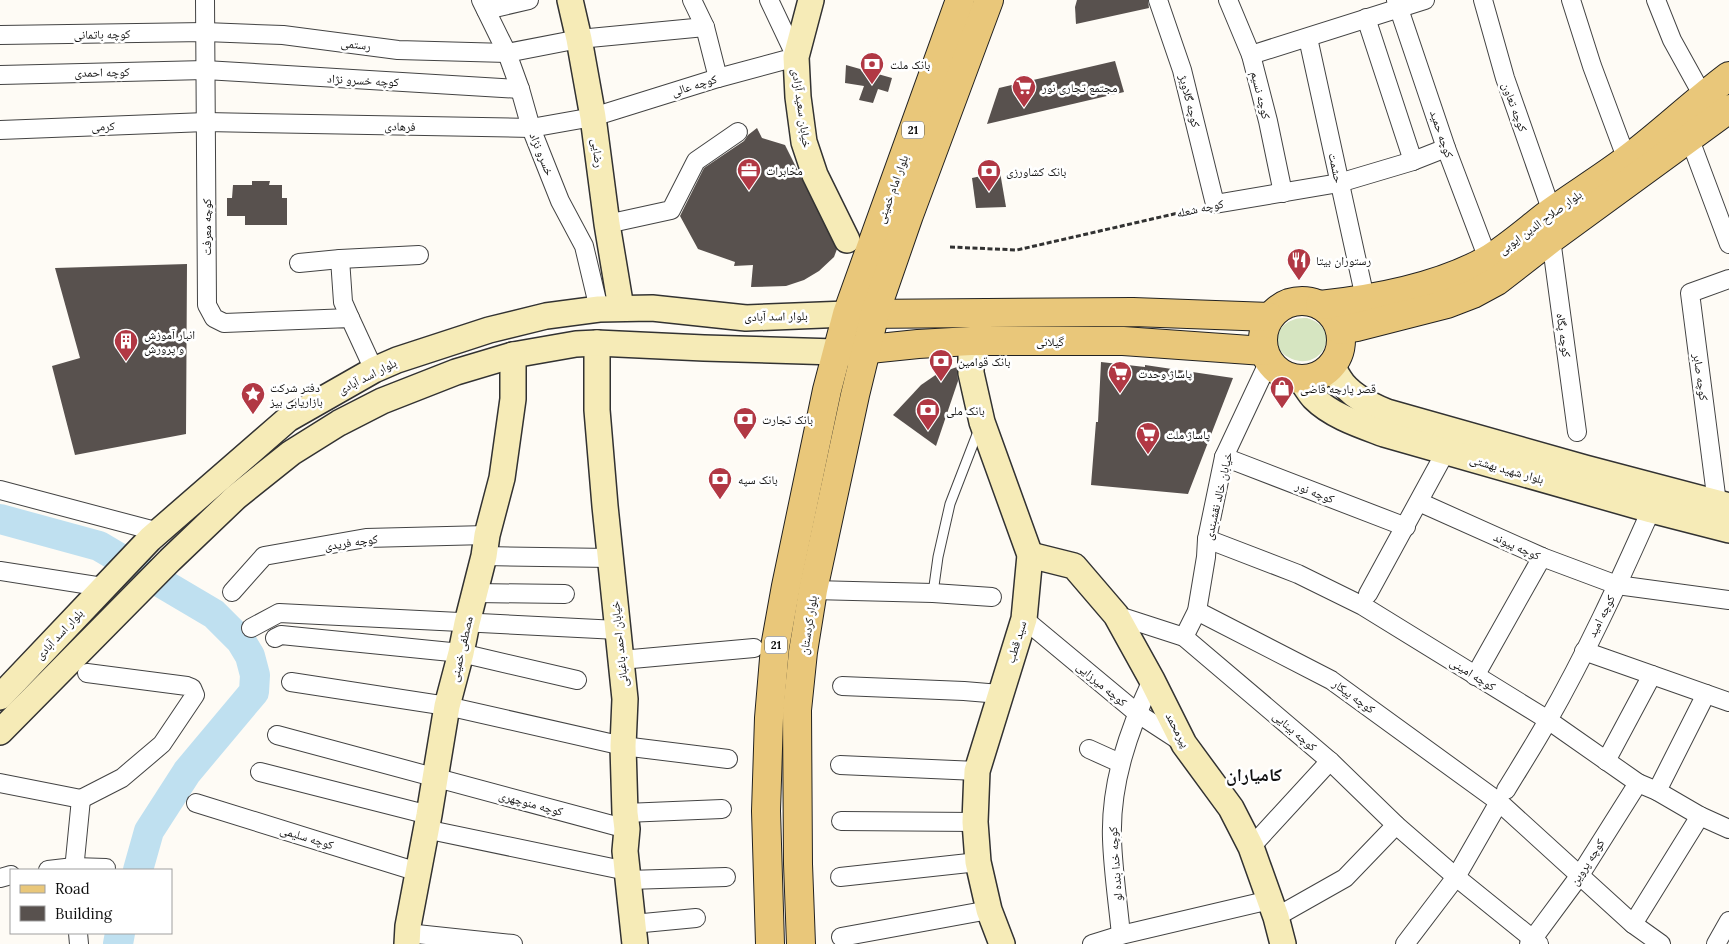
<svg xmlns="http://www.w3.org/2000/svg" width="1729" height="944" font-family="Lora,'Noto Naskh Arabic',serif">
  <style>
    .green { fill: #d6e5c1 }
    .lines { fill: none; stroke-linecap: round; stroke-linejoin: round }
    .river { stroke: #bfe0f0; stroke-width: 30 }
    .building { fill: #58514e }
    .lane-casing { stroke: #434343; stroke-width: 11 }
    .street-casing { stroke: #434343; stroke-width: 20 }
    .secondary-casing { stroke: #323232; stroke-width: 28 }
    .primary-casing { stroke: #212121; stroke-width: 30 }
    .path { stroke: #323232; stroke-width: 3; stroke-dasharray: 5 2.5; stroke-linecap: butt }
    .lane { stroke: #fff; stroke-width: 9 }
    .street { stroke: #fff; stroke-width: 18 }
    .secondary { stroke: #f6ebb7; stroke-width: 25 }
    .primary { stroke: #e9c77a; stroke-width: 28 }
    .labels { text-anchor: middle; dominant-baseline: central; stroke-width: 5; stroke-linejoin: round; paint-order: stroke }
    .shield { fill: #fff; stroke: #585858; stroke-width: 1 }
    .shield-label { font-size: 11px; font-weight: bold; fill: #101010 }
    .street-label { font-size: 12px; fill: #101010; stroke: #fff }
    .poi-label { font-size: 12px; fill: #101010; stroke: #fff; text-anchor: start }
    .district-label { font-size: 18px; font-weight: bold; fill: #101010; stroke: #fff }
  </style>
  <rect width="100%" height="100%" fill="#fefbf5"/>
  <path class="green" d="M1307 318C1344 329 1322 371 1292 359 1266 349 1276 316 1307 318Z"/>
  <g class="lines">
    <g class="river">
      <path d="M0 519 99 546 214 614 241 641 250 656 255 675 254 692 187 772 149 831 138 870"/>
      <path d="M118 944 120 933"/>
    </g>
  </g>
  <g class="building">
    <path d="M1077 0H1148L1149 8 1076 24 1075 7Z"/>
    <path d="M1115 61 1124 92 987 124 999 88Z"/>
    <path d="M846 65 892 78 888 92 878 89 873 103 859 100 864 86 845 83Z"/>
    <path d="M757 128 762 138 785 145 837 249 834 257 819 271 804 280 786 286 751 287 753 265 734 266 735 262 698 249 680 216 704 168 744 141 748 135Z"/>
    <path d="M1000 172 1006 207 976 208 972 178Z"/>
    <path d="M252 181H270L269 185H282V198H287V225H245V216H227V198H232L233 185H252Z"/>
    <path d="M187 264 186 434 75 455 52 366 80 358 55 268Z"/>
    <path d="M1101 362 1145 367V365L1233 378 1188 494 1091 485 1096 422H1098Z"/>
    <path d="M957 367 958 381 936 446 893 415 921 385 937 374Z"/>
  </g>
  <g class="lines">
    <g class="lane-casing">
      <path id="lane" d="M933 593 938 557 950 504 979 429"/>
    </g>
    <g class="street-casing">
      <g id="street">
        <path d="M205 0 207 305 214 318 224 323 350 318 374 370"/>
        <path d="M481 0 507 53 520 89 531 128 560 201 584 246 599 309"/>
        <path d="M692 0 705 27 718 78"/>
        <path d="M1158 0 1182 70 1215 204 1339 183 1413 161 1446 148"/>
        <path d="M1228 0 1251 55 1268 121 1283 193"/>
        <path d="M1396 0 1446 148 1488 259"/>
        <path d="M1483 0 1505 78 1552 212"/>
        <path d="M1571 0 1592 66 1627 160"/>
        <path d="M1656 0 1672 40 1703 96"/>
        <path d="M486 10 529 0"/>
        <path d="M1366 18 1413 161"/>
        <path d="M0 35 205 32 283 35 398 50 507 53 579 39 705 27"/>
        <path d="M1308 38 1365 298"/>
        <path d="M1251 55 1425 0"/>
        <path d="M0 75 205 70 520 89"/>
        <path d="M0 130 206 122 531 128 593 117 718 78 796 57 769 0"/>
        <path d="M1689 137 1729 244"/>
        <path d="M607 224 671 210 696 161 738 132"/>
        <path d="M1551 239 1577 432"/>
        <path d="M340 259 343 302 350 318"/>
        <path d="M299 263 340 259 419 255"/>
        <path d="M1224 457 1406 527"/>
        <path d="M0 490 159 532"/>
        <path d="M1419 502 1542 557 1617 585 1729 600"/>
        <path d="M1717 503 1690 293 1729 279"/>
        <path d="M1207 539 1298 574 1363 606 1548 720 1638 783 1657 791 1700 816 1729 829"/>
        <path d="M484 556 610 558"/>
        <path d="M0 571 103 587"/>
        <path d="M813 590 933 593 992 597"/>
        <path d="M232 592 264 556 366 538 487 535"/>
        <path d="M475 593 565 594"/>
        <path d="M1368 594 1446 451"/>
        <path d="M1197 611 1331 680 1499 802 1633 924 1661 944"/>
        <path d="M1116 615 1184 637 1330 761 1396 825 1456 877 1539 944"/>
        <path d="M1024 619 1137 713 1183 743"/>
        <path d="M251 628 279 613 618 630"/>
        <path d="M1184 637 1197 611 1206 557 1207 539 1224 457 1269 361"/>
        <path d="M275 638 281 635 461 653 577 680"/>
        <path d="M1584 651 1729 702"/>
        <path d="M621 660 754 648"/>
        <path d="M1475 676 1542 557"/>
        <path d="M291 682 447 706 623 746 728 759"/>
        <path d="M842 686 964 691 1000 694"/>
        <path d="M277 735 627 829"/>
        <path d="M1089 749 1120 763"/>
        <path d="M1606 761 1652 675"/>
        <path d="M840 765 977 771"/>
        <path d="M260 772 429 815"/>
        <path d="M0 783 81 799"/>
        <path d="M1506 790C1520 767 1534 745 1547 722 1586 654 1619 582 1651 510"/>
        <path d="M1657 791 1706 694"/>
        <path d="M81 799 122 778 162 744 195 695 192 688 187 686 87 673"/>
        <path d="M196 803 418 872"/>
        <path d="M625 813 722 809"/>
        <path d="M841 821 975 822"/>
        <path d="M425 829 627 871"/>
        <path d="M1251 847 1330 761"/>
        <path d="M48 870 74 867 106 868"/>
        <path d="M74 870 81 799"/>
        <path d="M840 877 978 862"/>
        <path d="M0 878 11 875"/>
        <path d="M628 880 726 877"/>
        <path d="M1276 917 1345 878 1396 825"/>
        <path d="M633 924 696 918"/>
        <path d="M1633 924 1700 816"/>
        <path d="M78 933 79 944"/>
        <path d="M407 933 513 944"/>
        <path d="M1121 935C1118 903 1113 871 1112 839 1110 783 1129 730 1152 680"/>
        <path d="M841 937 989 910"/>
        <path d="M1092 944 1121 935 1270 900"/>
        <path d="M1405 944 1456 877 1499 802"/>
        <path d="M1529 944 1580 875 1638 783"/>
        <path d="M1716 944 1729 921"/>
      </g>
    </g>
    <g class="secondary-casing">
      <g id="secondary">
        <path d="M570 0 579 39 593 117 607 224 621 308"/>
        <path d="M811 0 796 57 798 97 804 142 815 175 847 240"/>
        <path d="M971 341V373L982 422 1030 555 1024 619 977 771 975 822 978 862 989 910 1002 944"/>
        <path d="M597 343V410L605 506 625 699 623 746 625 813 627 829 625 851 635 944"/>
        <path d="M1333 364C1334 368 1336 374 1339 378 1349 395 1370 405 1387 412L1585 468 1729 506"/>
        <path d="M1300 379C1305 385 1309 393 1314 398 1332 416 1360 425 1384 434L1651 510 1729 530"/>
        <path d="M1030 555 1074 566 1116 615 1152 680 1184 744 1231 808 1251 847 1276 917 1283 944"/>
        <path d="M0 697 150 539 288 419 374 370 397 360 489 330 546 316 599 309 652 308 746 318 847 314"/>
        <path d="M0 732 170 560 236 497 291 453 339 423 382 401 456 372 513 355 576 344 597 343 704 348 836 352"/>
        <path d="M407 944 408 926 429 815 447 706 461 653 467 623 484 556 487 535 502 478 513 399V355"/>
      </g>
    </g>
    <g class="primary-casing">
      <g id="primary">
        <circle cx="1302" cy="340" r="39"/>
        <path d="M1320 305C1375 299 1439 287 1487 260 1509 247 1531 227 1551 212 1576 194 1602 178 1626 160 1661 134 1693 103 1729 76"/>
        <path d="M859 314 1133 312 1270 317"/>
        <path d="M1340 330 1357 327 1447 304 1473 294 1497 281 1551 239 1729 109"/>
        <path d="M850 351 918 344 971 341H1123L1264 351"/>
        <path d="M770 944 766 811 769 718 775 647 786 586 827 390 847 314 960 0"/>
        <path d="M801 944 798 864 797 710 803 652 813 590 855 395 875 313 909 215 989 0"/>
      </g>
    </g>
    <path class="path" d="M950 247 1017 250 1200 208"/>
    <use href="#lane" class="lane"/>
    <use href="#street" class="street"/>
    <use href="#secondary" class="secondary"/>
    <use href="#primary" class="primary"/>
  </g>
  <defs>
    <g id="bank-pin" transform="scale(1.25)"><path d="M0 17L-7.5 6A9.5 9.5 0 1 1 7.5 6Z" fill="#b13844" stroke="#fff"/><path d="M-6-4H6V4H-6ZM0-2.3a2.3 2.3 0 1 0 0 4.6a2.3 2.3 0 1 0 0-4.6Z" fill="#fff"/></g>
    <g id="supermarket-pin" transform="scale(1.25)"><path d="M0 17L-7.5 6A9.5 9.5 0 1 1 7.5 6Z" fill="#b13844" stroke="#fff"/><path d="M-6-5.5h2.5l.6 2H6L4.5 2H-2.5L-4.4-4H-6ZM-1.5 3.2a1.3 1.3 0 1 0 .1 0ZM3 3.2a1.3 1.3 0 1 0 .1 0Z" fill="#fff"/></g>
    <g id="office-pin" transform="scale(1.25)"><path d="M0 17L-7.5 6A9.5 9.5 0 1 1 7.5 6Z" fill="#b13844" stroke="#fff"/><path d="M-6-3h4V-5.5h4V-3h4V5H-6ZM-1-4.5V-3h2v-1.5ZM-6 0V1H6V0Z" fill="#fff"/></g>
    <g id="restaurant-pin" transform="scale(1.25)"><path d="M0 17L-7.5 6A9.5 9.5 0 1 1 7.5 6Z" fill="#b13844" stroke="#fff"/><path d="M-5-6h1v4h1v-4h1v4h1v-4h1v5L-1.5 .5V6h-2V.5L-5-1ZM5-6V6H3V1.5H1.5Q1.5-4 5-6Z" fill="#fff"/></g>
    <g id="building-pin" transform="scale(1.25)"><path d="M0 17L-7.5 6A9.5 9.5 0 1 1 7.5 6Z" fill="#b13844" stroke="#fff"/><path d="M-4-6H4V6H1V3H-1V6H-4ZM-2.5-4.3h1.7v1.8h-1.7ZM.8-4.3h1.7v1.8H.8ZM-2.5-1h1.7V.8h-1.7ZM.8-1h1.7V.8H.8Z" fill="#fff"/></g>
    <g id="shop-pin" transform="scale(1.25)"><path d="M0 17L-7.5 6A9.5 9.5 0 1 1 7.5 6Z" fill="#b13844" stroke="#fff"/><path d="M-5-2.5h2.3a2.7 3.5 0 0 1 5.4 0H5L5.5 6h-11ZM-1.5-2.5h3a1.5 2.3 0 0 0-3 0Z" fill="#fff"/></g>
    <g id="sight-pin" transform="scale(1.25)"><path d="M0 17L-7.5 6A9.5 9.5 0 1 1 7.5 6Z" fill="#b13844" stroke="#fff"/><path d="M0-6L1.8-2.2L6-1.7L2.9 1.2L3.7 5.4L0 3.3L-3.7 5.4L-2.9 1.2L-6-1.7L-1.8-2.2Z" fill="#fff"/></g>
  </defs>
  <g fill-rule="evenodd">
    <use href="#bank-pin" x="872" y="64"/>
    <use href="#supermarket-pin" x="1024" y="87"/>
    <use href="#office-pin" x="749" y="170"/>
    <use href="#bank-pin" x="989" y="171"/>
    <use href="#restaurant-pin" x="1299" y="260"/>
    <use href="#building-pin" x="126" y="341"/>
    <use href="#bank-pin" x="941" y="361"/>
    <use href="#supermarket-pin" x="1120" y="373"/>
    <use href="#shop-pin" x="1282" y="388"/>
    <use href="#sight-pin" x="253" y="394"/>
    <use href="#bank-pin" x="928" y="410"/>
    <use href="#bank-pin" x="745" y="419"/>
    <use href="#supermarket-pin" x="1148" y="434"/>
    <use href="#bank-pin" x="720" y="479"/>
  </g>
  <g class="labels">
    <g class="shield">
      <rect x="902" y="121.5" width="22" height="17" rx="4"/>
      <rect x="765" y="636.5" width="22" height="17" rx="4"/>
    </g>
    <g class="shield-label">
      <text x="913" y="130">21</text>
      <text x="776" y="645">21</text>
    </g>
    <g class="street-label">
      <text transform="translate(102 34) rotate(-1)">کوچه باتمانی</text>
      <text transform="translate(356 44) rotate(7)">رستمی</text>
      <text transform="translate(102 72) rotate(-1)">کوچه احمدی</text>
      <text transform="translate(363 80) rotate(3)">کوچه خسرو نژاد</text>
      <text transform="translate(694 85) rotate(-17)">کوچه عالی</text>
      <text transform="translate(1261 95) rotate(76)">کوچه نسیم</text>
      <text transform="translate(1190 101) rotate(76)">کوچه گلاویژ</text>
      <text transform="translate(1515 107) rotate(70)">کوچه تعاون</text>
      <text transform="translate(802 108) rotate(82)">خیابان سعید آزادی</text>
      <text transform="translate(103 126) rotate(-2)">کرمی</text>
      <text transform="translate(400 126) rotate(1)">فرهادی</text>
      <text transform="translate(1442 134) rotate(71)">کوچه حمید</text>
      <text transform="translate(598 153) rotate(83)">رضایی</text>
      <text transform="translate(542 154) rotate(68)">خسرو نژاد</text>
      <text transform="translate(1336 168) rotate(78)">حشمت</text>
      <text transform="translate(892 189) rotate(-70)">بلوار امام خمینی</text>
      <text transform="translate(1200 208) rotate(-12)">کوچه شعله</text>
      <text transform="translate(1540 222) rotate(-36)">بلوار صلاح الدین ایوبی</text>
      <text transform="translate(206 227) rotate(-90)">کوچه معرفت</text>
      <text transform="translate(776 316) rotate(-1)">بلوار اسد آبادی</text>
      <text transform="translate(1564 335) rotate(82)">کوچه پگاه</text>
      <text x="1050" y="341">گیلانی</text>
      <text transform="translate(367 376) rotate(-27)">بلوار اسد آبادی</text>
      <text transform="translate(1701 377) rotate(82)">کوچه صابر</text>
      <text transform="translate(1507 469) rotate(16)">بلوار شهید بهشتی</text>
      <text transform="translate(1315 492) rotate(21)">کوچه نور</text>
      <text transform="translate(1218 496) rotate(-77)">خیابان خالد نقشبندی</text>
      <text transform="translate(351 542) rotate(-8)">کوچه فریدی</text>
      <text transform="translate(1517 546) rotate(24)">کوچه پیوند</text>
      <text transform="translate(1601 616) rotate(-63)">کوچه امید</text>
      <text transform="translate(808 625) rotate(-81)">بلوار کردستان</text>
      <text transform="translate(59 634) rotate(-47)">بلوار اسد آبادی</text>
      <text transform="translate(1016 642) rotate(-73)">سید قطب</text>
      <text transform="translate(619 644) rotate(-96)">خیابان احمد باغبانی</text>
      <text transform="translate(461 649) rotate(-77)">مصطفی خمینی</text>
      <text transform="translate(1473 674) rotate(32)">کوچه امینی</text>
      <text transform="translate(1102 684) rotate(40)">کوچه میرزایی</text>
      <text transform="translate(1354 696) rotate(36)">کوچه پیکار</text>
      <text transform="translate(1178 730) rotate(62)">پیرمحمد</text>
      <text transform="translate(1295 731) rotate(41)">کوچه بینایی</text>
      <text transform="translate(531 803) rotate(15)">کوچه منوچهری</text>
      <text transform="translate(307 837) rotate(17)">کوچه سلیمی</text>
      <text transform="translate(1587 862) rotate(-57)">کوچه پروین</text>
      <text transform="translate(1115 864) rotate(-94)">کوچه خدا بنده لو</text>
    </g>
    <g class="poi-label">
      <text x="890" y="64">بانک ملت</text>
      <text x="1042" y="87">مجتمع تجاری نور</text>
      <text x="766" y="170">مخابرات</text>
      <text x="1006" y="171">بانک کشاورزی</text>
      <text x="1316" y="260">رستوران بیتا</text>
      <text x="144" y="334">انبار آموزش<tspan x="144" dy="14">و پرورش</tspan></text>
      <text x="958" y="361">بانک قوامین</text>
      <text x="1138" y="373">پاساژ وحدت</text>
      <text x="270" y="387">دفتر شرکت<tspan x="270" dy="14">بازاریابی بیز</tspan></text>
      <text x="1300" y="388">قصر پارچه قاضی</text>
      <text x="946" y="410">بانک ملی</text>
      <text x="762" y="419">بانک تجارت</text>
      <text x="1166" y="434">پاساژ ملت</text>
      <text x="738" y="479">بانک سپه</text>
    </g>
    <g class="district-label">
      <text x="1254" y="774">کامیاران</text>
    </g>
  </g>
  <rect x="10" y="869" width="162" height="65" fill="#ffffff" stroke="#9f9f9f"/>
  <rect x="20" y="885" width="25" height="8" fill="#e9c77a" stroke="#9f9f9f"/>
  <text x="55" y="894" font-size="15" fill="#101010">Road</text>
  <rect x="20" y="906" width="25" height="15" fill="#58514e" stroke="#9f9f9f"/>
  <text x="55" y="919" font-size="15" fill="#101010">Building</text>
</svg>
